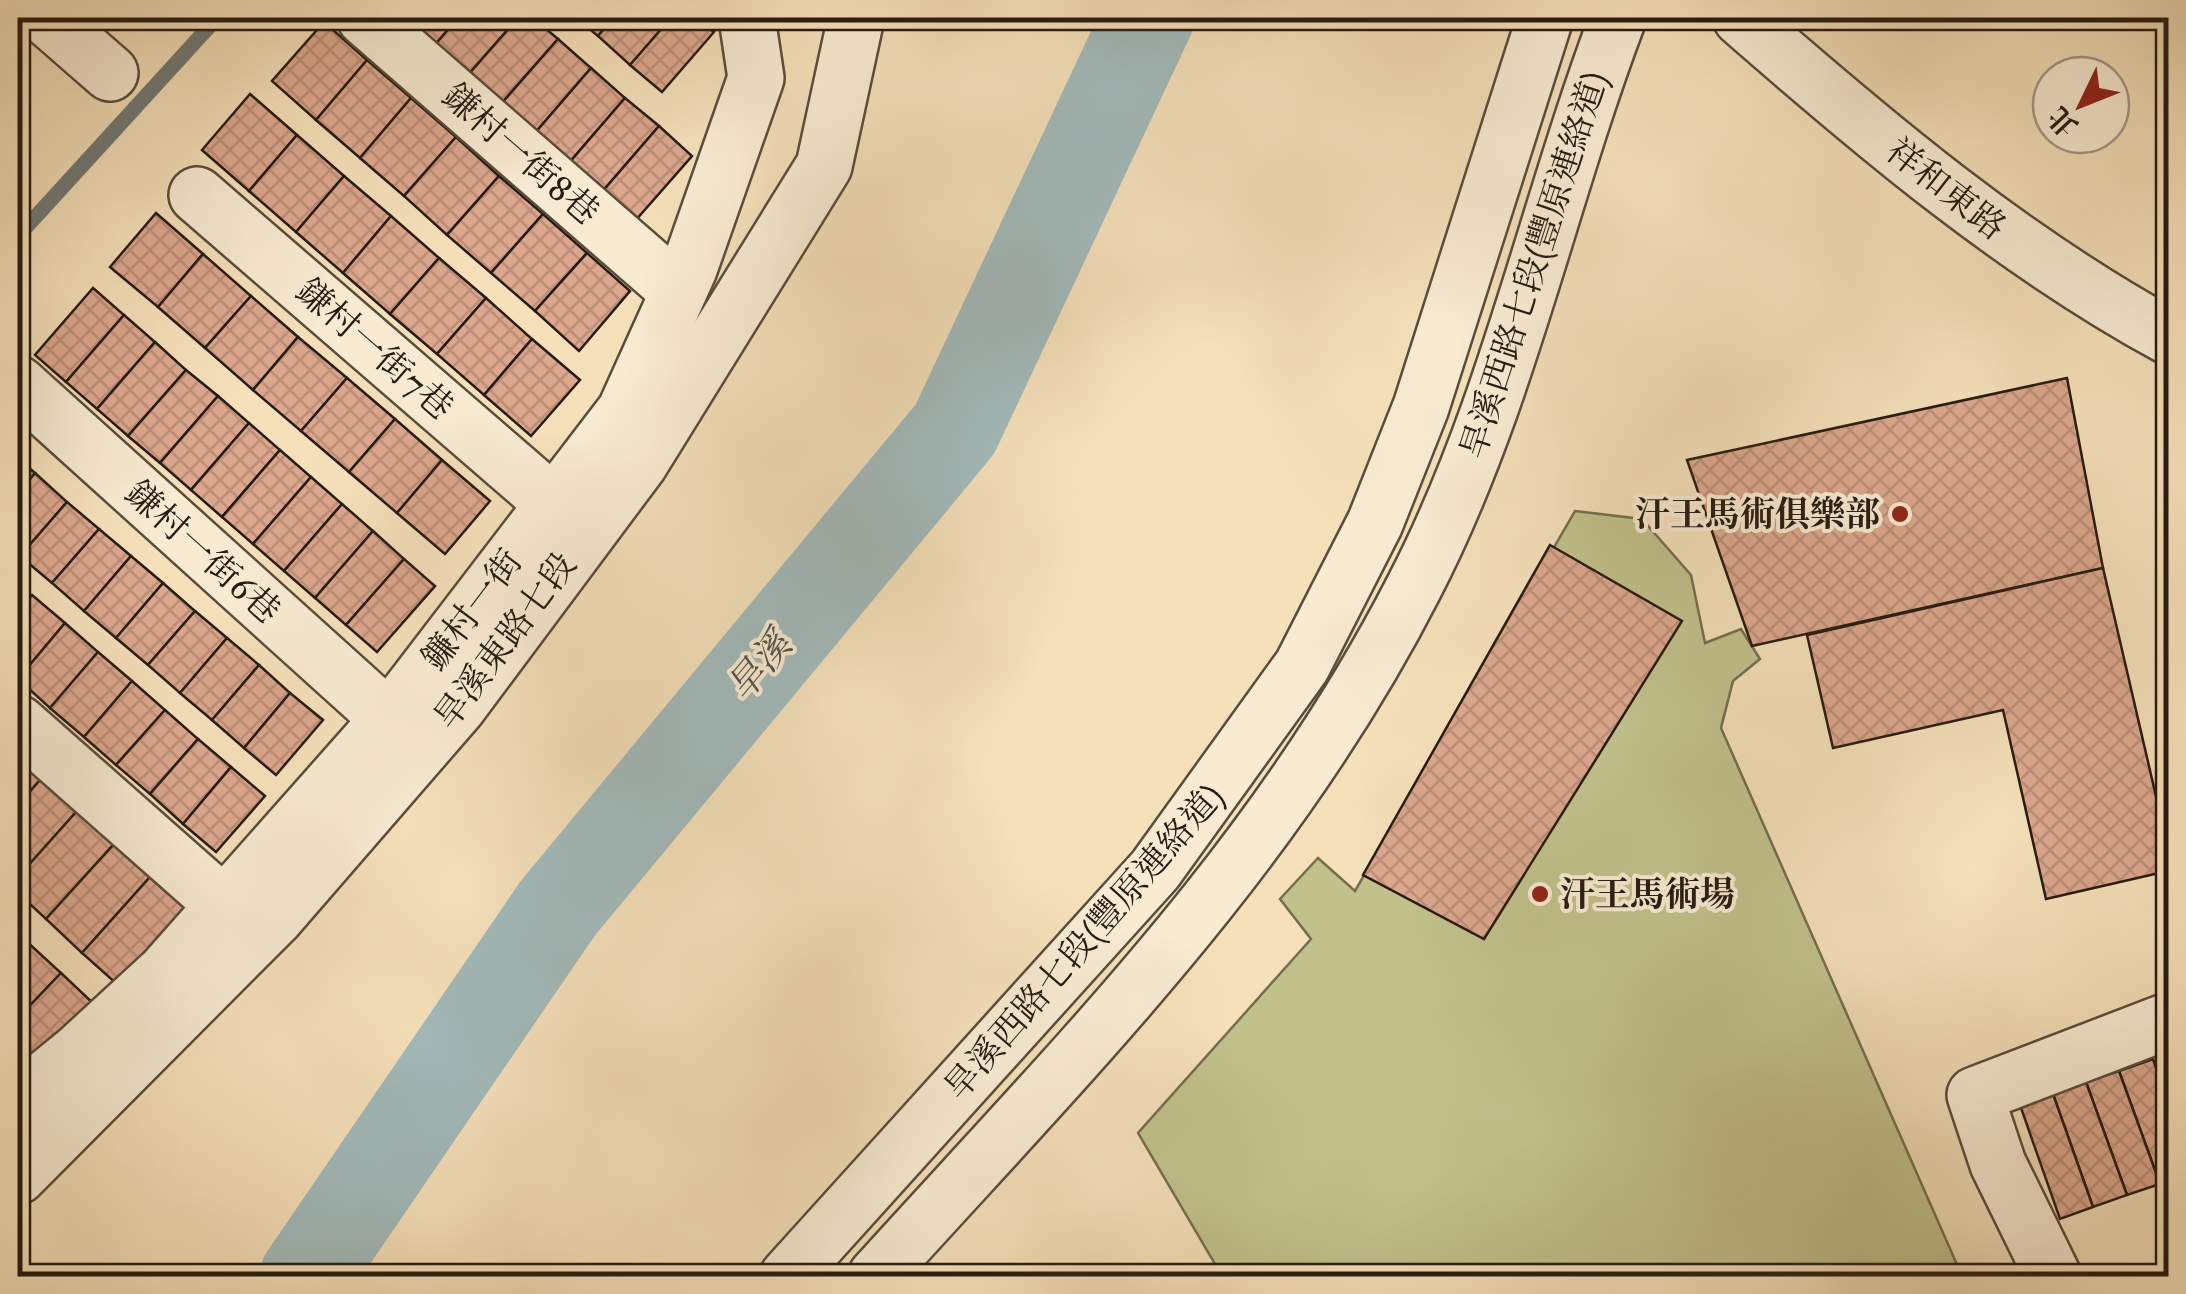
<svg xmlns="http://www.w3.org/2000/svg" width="2186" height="1294" font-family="'IM FELL Great Primer','Noto Serif TC',serif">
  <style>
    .garden { fill: #c1c18c; stroke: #746e4f; stroke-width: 2.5 }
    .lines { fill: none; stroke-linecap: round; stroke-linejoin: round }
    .stream { stroke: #707a77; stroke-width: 15 }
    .river { stroke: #a2babb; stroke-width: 92 }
    .building { fill: url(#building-cross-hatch); stroke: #261b12; stroke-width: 2.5 }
    .minor-casing { stroke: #5a4c3c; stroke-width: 60 }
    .minor { stroke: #f8ebd2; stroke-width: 55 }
    .poi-dot { fill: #8f2418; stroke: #f8ebd2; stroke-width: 4 }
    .labels { text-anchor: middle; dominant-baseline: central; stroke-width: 8; stroke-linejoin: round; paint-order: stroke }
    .street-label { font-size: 35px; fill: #261b12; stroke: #f8ebd2 }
    .poi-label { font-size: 35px; font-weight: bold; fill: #261b12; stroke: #f8ebd2; text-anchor: end }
    .water-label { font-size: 38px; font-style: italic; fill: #51534d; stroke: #f8ebd2 }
  </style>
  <defs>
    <pattern id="building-cross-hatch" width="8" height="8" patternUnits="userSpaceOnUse" patternTransform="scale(2.5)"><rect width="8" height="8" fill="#dca78d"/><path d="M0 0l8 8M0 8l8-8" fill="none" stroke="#bd8f79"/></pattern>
  </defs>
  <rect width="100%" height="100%" fill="#f5e0ba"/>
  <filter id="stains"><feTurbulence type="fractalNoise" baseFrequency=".002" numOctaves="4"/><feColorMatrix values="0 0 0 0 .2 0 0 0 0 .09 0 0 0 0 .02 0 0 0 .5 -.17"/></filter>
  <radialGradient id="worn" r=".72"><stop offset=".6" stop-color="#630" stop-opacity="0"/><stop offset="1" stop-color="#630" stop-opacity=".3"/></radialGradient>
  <path class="garden" d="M1575 511 1642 519 1691 575 1705 643 1741 629 1760 659 1733 681 1721 728 1962 1276H1222L1138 1133 1311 939 1280 899 1318 858 1355 891Z"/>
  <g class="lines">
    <path class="stream" d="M18 236 217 18"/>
    <path class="river" d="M306 1276 558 908 955 429 1148 18"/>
  </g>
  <g class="building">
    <path d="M402 18H458L434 46Z"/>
    <path d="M458 18H518L468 75 434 46Z"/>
    <path d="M518 18H533L558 39 501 104 468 75Z"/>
    <path d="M576 18H614L598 36Z"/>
    <path d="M614 18H671L630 65 598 36Z"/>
    <path d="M671 18H697L714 32 662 92 630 65Z"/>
    <path d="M324 22 367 60 316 120 272 81Z"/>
    <path d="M558 39 591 68 535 133 501 104Z"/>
    <path d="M367 60 411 98 360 158 316 120Z"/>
    <path d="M591 68 625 98 569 163 535 133Z"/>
    <path d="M250 94 297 135 249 191 202 150Z"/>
    <path d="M411 98 456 137 404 196 360 158Z"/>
    <path d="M625 98 659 126 602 192 569 163Z"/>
    <path d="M659 126 692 156 635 221 602 192Z"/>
    <path d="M297 135 344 176 296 232 249 191Z"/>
    <path d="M456 137 499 176 447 235 404 196Z"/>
    <path d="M344 176 391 216 343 273 296 232Z"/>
    <path d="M499 176 543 214 491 273 447 235Z"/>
    <path d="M156 213 203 254 158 307 110 267Z"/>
    <path d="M543 214 587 253 535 311 491 273Z"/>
    <path d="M391 216 439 258 390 314 343 273Z"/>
    <path d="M587 253 630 291 579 351 535 311Z"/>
    <path d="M203 254 251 296 205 348 158 307Z"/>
    <path d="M439 258 486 298 437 354 390 314Z"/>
    <path d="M93 288 124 315 66 382 35 355Z"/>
    <path d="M251 296 298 337 253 390 205 348Z"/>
    <path d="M486 298 532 339 484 395 437 354Z"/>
    <path d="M124 315 155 342 97 409 66 382Z"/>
    <path d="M298 337 347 378 301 431 253 390Z"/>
    <path d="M532 339 580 380 531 436 484 395Z"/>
    <path d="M155 342 186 370 128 436 97 409Z"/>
    <path d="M186 370 218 396 160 463 128 436Z"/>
    <path d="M347 378 395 419 349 472 301 431Z"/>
    <path d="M2067 378 2103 568 1752 646 1687 460Z"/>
    <path d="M218 396 249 423 191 490 160 463Z"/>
    <path d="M395 419 442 460 397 513 349 472Z"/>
    <path d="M249 423 280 450 222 517 191 490Z"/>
    <path d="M280 450 311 477 253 544 222 517Z"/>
    <path d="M18 458 35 473 18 494Z"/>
    <path d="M442 460 490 501 445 554 397 513Z"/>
    <path d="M35 473 67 502 20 556 18 494Z"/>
    <path d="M311 477 342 504 284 571 253 544Z"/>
    <path d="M67 502 99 529 52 583 20 556Z"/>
    <path d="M342 504 373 531 315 598 284 571Z"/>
    <path d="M99 529 131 556 84 611 52 583Z"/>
    <path d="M373 531 404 559 346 625 315 598Z"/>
    <path d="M1550 545 1682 621 1484 939 1363 875Z"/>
    <path d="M131 556 163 583 116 638 84 611Z"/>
    <path d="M404 559 435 586 377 652 346 625Z"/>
    <path d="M2103 568 2168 848V871L2046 899 2003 710 1833 748 1807 635Z"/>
    <path d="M163 583 195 611 148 665 116 638Z"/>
    <path d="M32 595 65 623 18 679V611Z"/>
    <path d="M195 611 227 638 180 693 148 665Z"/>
    <path d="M65 623 98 652 50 708 18 679Z"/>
    <path d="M227 638 259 665 212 720 180 693Z"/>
    <path d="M98 652 132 681 84 737 50 708Z"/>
    <path d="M259 665 290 693 244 748 212 720Z"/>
    <path d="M132 681 165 710 116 765 84 737Z"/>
    <path d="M290 693 323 720 276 775 244 748Z"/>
    <path d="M165 710 198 739 150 794 116 765Z"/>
    <path d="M198 739 231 767 183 824 150 794Z"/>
    <path d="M18 757 41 779 18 805Z"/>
    <path d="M231 767 265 796 216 852 183 824Z"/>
    <path d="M41 779 77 811 18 877V805Z"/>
    <path d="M77 811 114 844 46 919 18 893V877Z"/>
    <path d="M114 844 150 877 82 953 46 919Z"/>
    <path d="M150 877 187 910 118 985 82 953Z"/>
    <path d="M25 940 61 973 18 1018V949Z"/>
    <path d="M61 973 95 1005 37 1067 18 1048V1018Z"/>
    <path d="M2153 1059 2168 1103V1180L2160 1184 2119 1071Z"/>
    <path d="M2119 1071 2160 1184 2127 1195 2086 1082Z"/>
    <path d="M2086 1082 2127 1195 2093 1207 2053 1094Z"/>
    <path d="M2053 1094 2093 1207 2060 1219 2020 1105Z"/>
  </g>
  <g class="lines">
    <g class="minor-casing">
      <g id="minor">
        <path d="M47 18 110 73"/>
        <path d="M365 18 678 291"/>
        <path d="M1741 18C1876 136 2011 250 2168 336"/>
        <path d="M197 195 554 504"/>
        <path d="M18 384 389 719"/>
        <path d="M18 723 224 905"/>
        <path d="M18 1101 78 1052 165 972 389 719 625 411 689 269 756 78 747 18"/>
        <path d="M18 1176 276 917 458 707 640 463 824 166 856 18"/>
        <path d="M788 1276 1155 870 1302 666 1375 523 1421 407 1545 18"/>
        <path d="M876 1276C1076 1055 1276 857 1414 587 1507 408 1547 205 1618 18"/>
        <path d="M2053 1276 1998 1164 1975 1095 2168 1021"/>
      </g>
    </g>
    <use href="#minor" class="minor"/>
  </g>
  <g class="poi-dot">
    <circle cx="1900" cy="514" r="10"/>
    <circle cx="1540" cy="894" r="10"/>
  </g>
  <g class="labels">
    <g class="street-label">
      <text transform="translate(521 154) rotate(41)">鎌村一街8巷</text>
      <text transform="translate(1946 189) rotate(38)">祥和東路</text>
      <text transform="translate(1534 265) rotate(-72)">旱溪西路七段(豐原連絡道)</text>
      <text transform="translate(375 349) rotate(41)">鎌村一街7巷</text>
      <text transform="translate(203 552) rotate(42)">鎌村一街6巷</text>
      <text transform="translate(472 610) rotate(-53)">鐮村一街</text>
      <text transform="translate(505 641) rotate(-53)">旱溪東路七段</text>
      <text transform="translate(1084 942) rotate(-49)">旱溪西路七段(豐原連絡道)</text>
    </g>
    <g class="poi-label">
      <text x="1880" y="514">汗王馬術俱樂部</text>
      <text x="1560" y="894" text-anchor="start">汗王馬術場</text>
    </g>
    <g class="water-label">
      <text transform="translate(759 666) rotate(-50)">旱溪</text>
    </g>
  </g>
  <rect width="2186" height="1294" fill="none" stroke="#f5e0ba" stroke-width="60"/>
  <rect x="20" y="20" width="2146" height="1254" fill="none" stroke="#261b12" stroke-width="5"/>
  <rect x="30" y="30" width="2126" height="1234" fill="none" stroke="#261b12" stroke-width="2.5"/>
  <g transform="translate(2081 105) rotate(227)"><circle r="48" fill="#f8ebd2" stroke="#a49885" stroke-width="2.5"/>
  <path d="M0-8L18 38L0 25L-18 38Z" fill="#8f2418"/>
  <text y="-15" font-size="28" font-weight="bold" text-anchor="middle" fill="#261b12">北</text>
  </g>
  <rect width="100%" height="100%" filter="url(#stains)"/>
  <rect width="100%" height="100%" fill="url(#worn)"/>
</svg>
